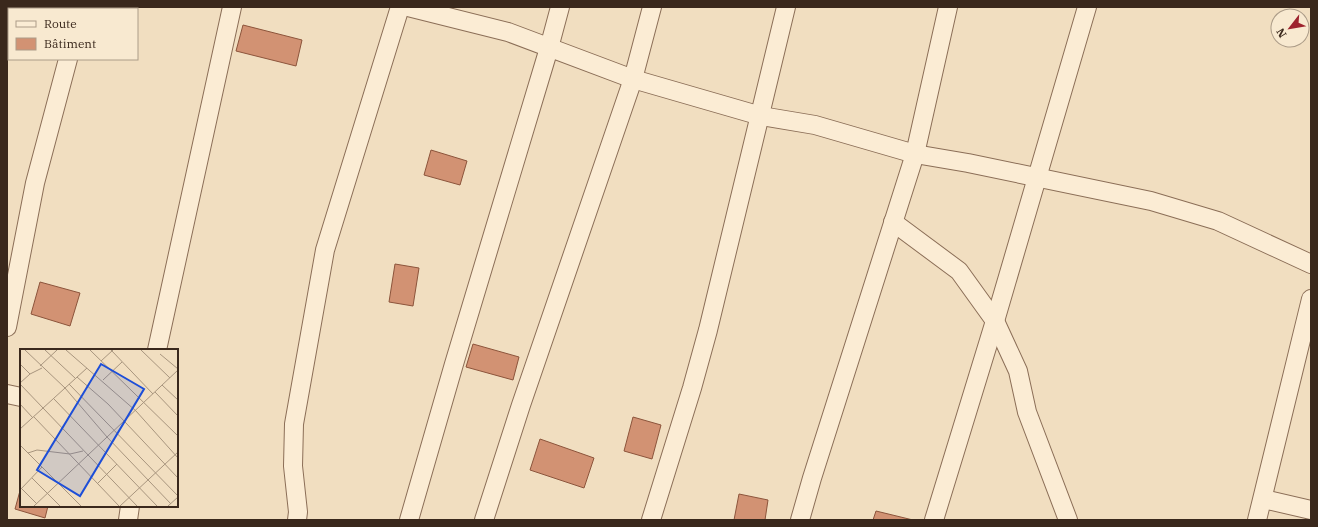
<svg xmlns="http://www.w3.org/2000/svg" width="1318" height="527" font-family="'IBM Plex Serif',serif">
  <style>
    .building { fill: #d29273; stroke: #8c543b }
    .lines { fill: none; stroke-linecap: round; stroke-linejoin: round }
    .minor-casing { stroke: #8b6e57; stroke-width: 20 }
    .minor { stroke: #fbecd4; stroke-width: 18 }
    .inset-road { fill: none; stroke: #a8957e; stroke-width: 1 }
    .view { fill: #1d4ed8; fill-opacity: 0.15; stroke: #1d4ed8; stroke-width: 2 }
    .inset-edge { fill: none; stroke: #3a281c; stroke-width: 2 }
  </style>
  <rect width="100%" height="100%" fill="#f1dec0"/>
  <g class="building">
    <path d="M243 25 302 40 296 66 236 51Z"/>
    <path d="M431 150 467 161 460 185 424 175Z"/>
    <path d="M395 264 419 268 413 306 389 302Z"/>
    <path d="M40 282 80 293 70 326 31 314Z"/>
    <path d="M473 344 519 357 513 380 466 367Z"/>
    <path d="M633 417 661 425 652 459 624 451Z"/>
    <path d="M540 439 594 458 584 488 530 470Z"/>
    <path d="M21 487V506H48L45 518 15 509Z"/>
    <path d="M739 494 768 500 765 520H734Z"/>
    <path d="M876 511 913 520H873Z"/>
  </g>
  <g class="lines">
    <g class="minor-casing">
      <g id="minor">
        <path d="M408 7 508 32 633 79 761 116 815 125 915 154 968 163 1151 201 1218 221 1311 264"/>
        <path d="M82 9V7"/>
        <path d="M893 222 959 271 995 321 1018 371 1027 412 1068 520"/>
        <path d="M7 327 35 183 68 59"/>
        <path d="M157 350 232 7"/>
        <path d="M7 394 21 397"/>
        <path d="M1263 499 1311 510"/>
        <path d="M128 520 130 506"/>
        <path d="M297 520 298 512 293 466 294 424 325 250 400 7"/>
        <path d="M409 520 454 364 549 48 560 7"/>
        <path d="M484 520 521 405 633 79 652 7"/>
        <path d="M651 520 692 388 708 330 786 7"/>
        <path d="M800 520 812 478 915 154 948 7"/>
        <path d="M934 520 995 321 1087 7"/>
        <path d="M1257 520 1311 299"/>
      </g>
    </g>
    <use href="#minor" class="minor"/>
  </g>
  <g transform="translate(20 349)">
    <rect width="158" height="158" fill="#f1dec0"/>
    <path class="inset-road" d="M5 1 45 39 87 88 151 155M25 1 55 29M46 1 116 62 158 109M70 1 158 87M91 1 133 45M121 1 150 29M140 5 158 20M81 12 93 1M0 15 10 25 0 34M20 17 37 1M10 25 22 19M57 28 88 55 158 129M83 31 102 13M0 35 117 157M49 35 158 147M142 36 158 51M135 43 158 67M34 50 137 157M0 55 13 69M14 68 99 157M0 80 67 19M0 96 61 157M8 104 17 101 50 105 63 102M12 129 40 157M77 135 97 115M0 138 17 155M0 141 22 118M14 157 158 21M100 157 158 103M148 157 158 148"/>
    <path class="view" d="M81 15 124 40 60 147 17 121Z"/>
    <rect width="158" height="158" class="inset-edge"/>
  </g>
  <rect width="1318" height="527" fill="none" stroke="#3a281c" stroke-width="16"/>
  <rect x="8" y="8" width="130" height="52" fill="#f8e9d0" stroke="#ac9c88"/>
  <rect x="16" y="21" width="20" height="6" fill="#fbecd4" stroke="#ac9c88"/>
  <text x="44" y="28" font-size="12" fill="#3a281c">Route</text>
  <rect x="16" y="38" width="20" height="12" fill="#d29273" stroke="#ac9c88"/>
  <text x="44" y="48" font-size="12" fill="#3a281c">Bâtiment</text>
  <g transform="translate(1290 28) rotate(239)"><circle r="19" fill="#f8e9d0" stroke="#ac9c88"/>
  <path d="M0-3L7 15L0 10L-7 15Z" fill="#9e232e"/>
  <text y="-6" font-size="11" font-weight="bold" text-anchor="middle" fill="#3a281c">N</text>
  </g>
</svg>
